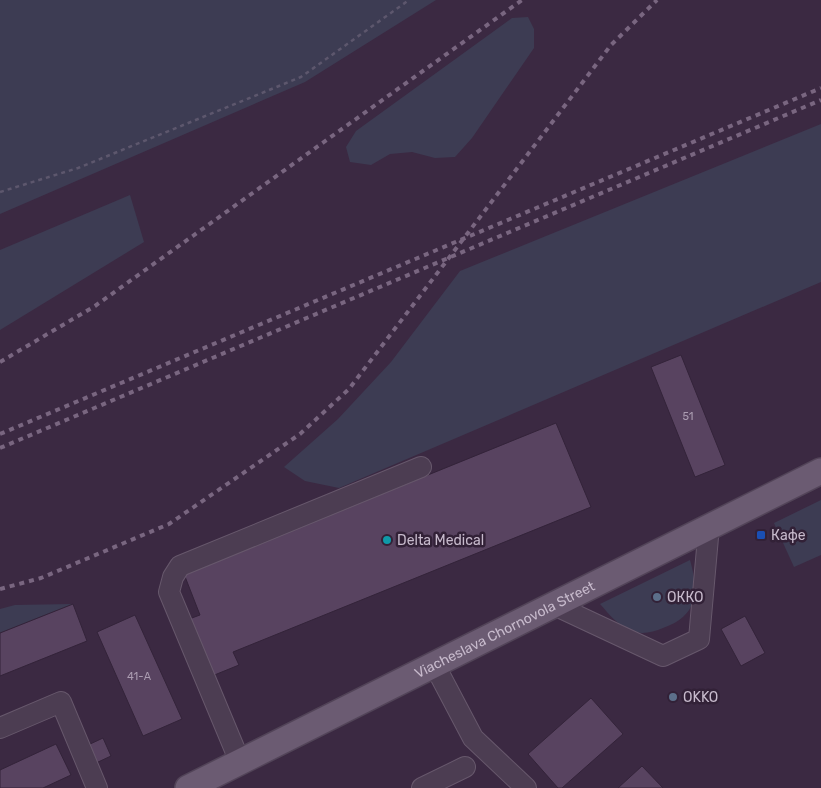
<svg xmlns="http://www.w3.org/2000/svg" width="821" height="788" font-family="Rubik,sans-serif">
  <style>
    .green { fill: #3d3c53 }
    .building { fill: #584360; stroke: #332339 }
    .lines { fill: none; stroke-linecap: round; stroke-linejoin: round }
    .minor-casing { stroke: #67586c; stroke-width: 22 }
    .major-casing { stroke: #524458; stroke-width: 28 }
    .path { stroke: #5d576d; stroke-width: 2.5; stroke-dasharray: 4 4; stroke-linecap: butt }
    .minor { stroke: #4c3d52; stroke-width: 20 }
    .major { stroke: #6b5b72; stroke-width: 25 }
    .rail { stroke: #796680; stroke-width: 4; stroke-dasharray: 5 5; stroke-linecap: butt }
    .transit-dot { fill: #1a4fb4; stroke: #322137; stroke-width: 2 }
    .culture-dot { fill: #0f9aa8; stroke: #322137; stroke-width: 2 }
    .service-dot { fill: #5c6f8a; stroke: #322137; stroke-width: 2 }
    .labels { text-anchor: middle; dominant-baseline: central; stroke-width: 5; stroke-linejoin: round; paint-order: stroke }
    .number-label { font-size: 11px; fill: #ab9cb1 }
    .poi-label { font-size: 14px; fill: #c7bacc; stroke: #322137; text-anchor: start }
    .street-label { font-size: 14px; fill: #c7bacc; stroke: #322137 }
  </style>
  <rect width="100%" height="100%" fill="#3b2942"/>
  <g class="green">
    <path d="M0 0H436L305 82 0 214Z"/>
    <path d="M528 17 534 29V48L472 138 455 157 435 158 412 152 390 154 371 165 350 162 346 147 356 131 512 18Z"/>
    <path d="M821 124V282L339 488 305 481 284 467 338 419 391 362 460 271Z"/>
    <path d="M130 195 144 242 0 330V250Z"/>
    <path d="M821 500V555L794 567 774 523Z"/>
    <path d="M690 560C699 592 698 616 663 628 653 632 642 635 632 631 619 627 609 614 600 604Z"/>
    <path d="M73 604 0 633V609L15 605Z"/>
  </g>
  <g class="building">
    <path d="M681 355 725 465 695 477 651 367Z"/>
    <path d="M556 423 591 507 233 652 239 665 212 676 189 619 200 615 184 574Z"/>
    <path d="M73 604 87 641 0 676V633Z"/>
    <path d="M135 615 182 719 143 736 97 632Z"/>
    <path d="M745 616 765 653 741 666 721 629Z"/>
    <path d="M591 698 623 734 562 788H558L528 754Z"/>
    <path d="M103 738 111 756 96 763 88 745Z"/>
    <path d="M56 744 71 775 43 788H0V770Z"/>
    <path d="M642 766 663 788H618Z"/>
  </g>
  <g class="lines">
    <g class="minor-casing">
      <g id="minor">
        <path d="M552 604 663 656 699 639 709 526"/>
        <path d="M434 664 473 738 526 788"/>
        <path d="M0 728 61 702 97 788"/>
        <path d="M240 762 169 592 173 577 180 566 421 467"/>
        <path d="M422 788 465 767"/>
      </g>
    </g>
    <g class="major-casing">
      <g id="major">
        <path id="s1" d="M188 788 821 471"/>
      </g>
    </g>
    <path class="path" d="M0 192 78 168 301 77 409 0"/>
    <use href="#minor" class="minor"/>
    <use href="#major" class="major"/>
    <g class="rail">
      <path d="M0 362 95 306 522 0"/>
      <path d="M0 434 821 88"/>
      <path d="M0 448 821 100"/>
      <path d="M0 589 41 578 169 524 300 434 349 389 611 45 657 0"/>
    </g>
  </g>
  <rect class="transit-dot" x="756" y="530" width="10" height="10" rx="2.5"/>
  <circle class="culture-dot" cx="387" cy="540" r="5"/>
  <g class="service-dot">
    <circle cx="657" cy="597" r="5"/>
    <circle cx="673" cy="697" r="5"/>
  </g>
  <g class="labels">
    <g class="number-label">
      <text x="688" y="416">51</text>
      <text x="139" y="676">41-А</text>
    </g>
    <g class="poi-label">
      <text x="771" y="535">Кафе</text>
      <text x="397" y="540">Delta Medical</text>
      <text x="667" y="597">ОККО</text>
      <text x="683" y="697">OKKO</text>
    </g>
    <g class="street-label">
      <text stroke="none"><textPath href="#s1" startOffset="354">Viacheslava Chornovola Street</textPath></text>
    </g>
  </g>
</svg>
